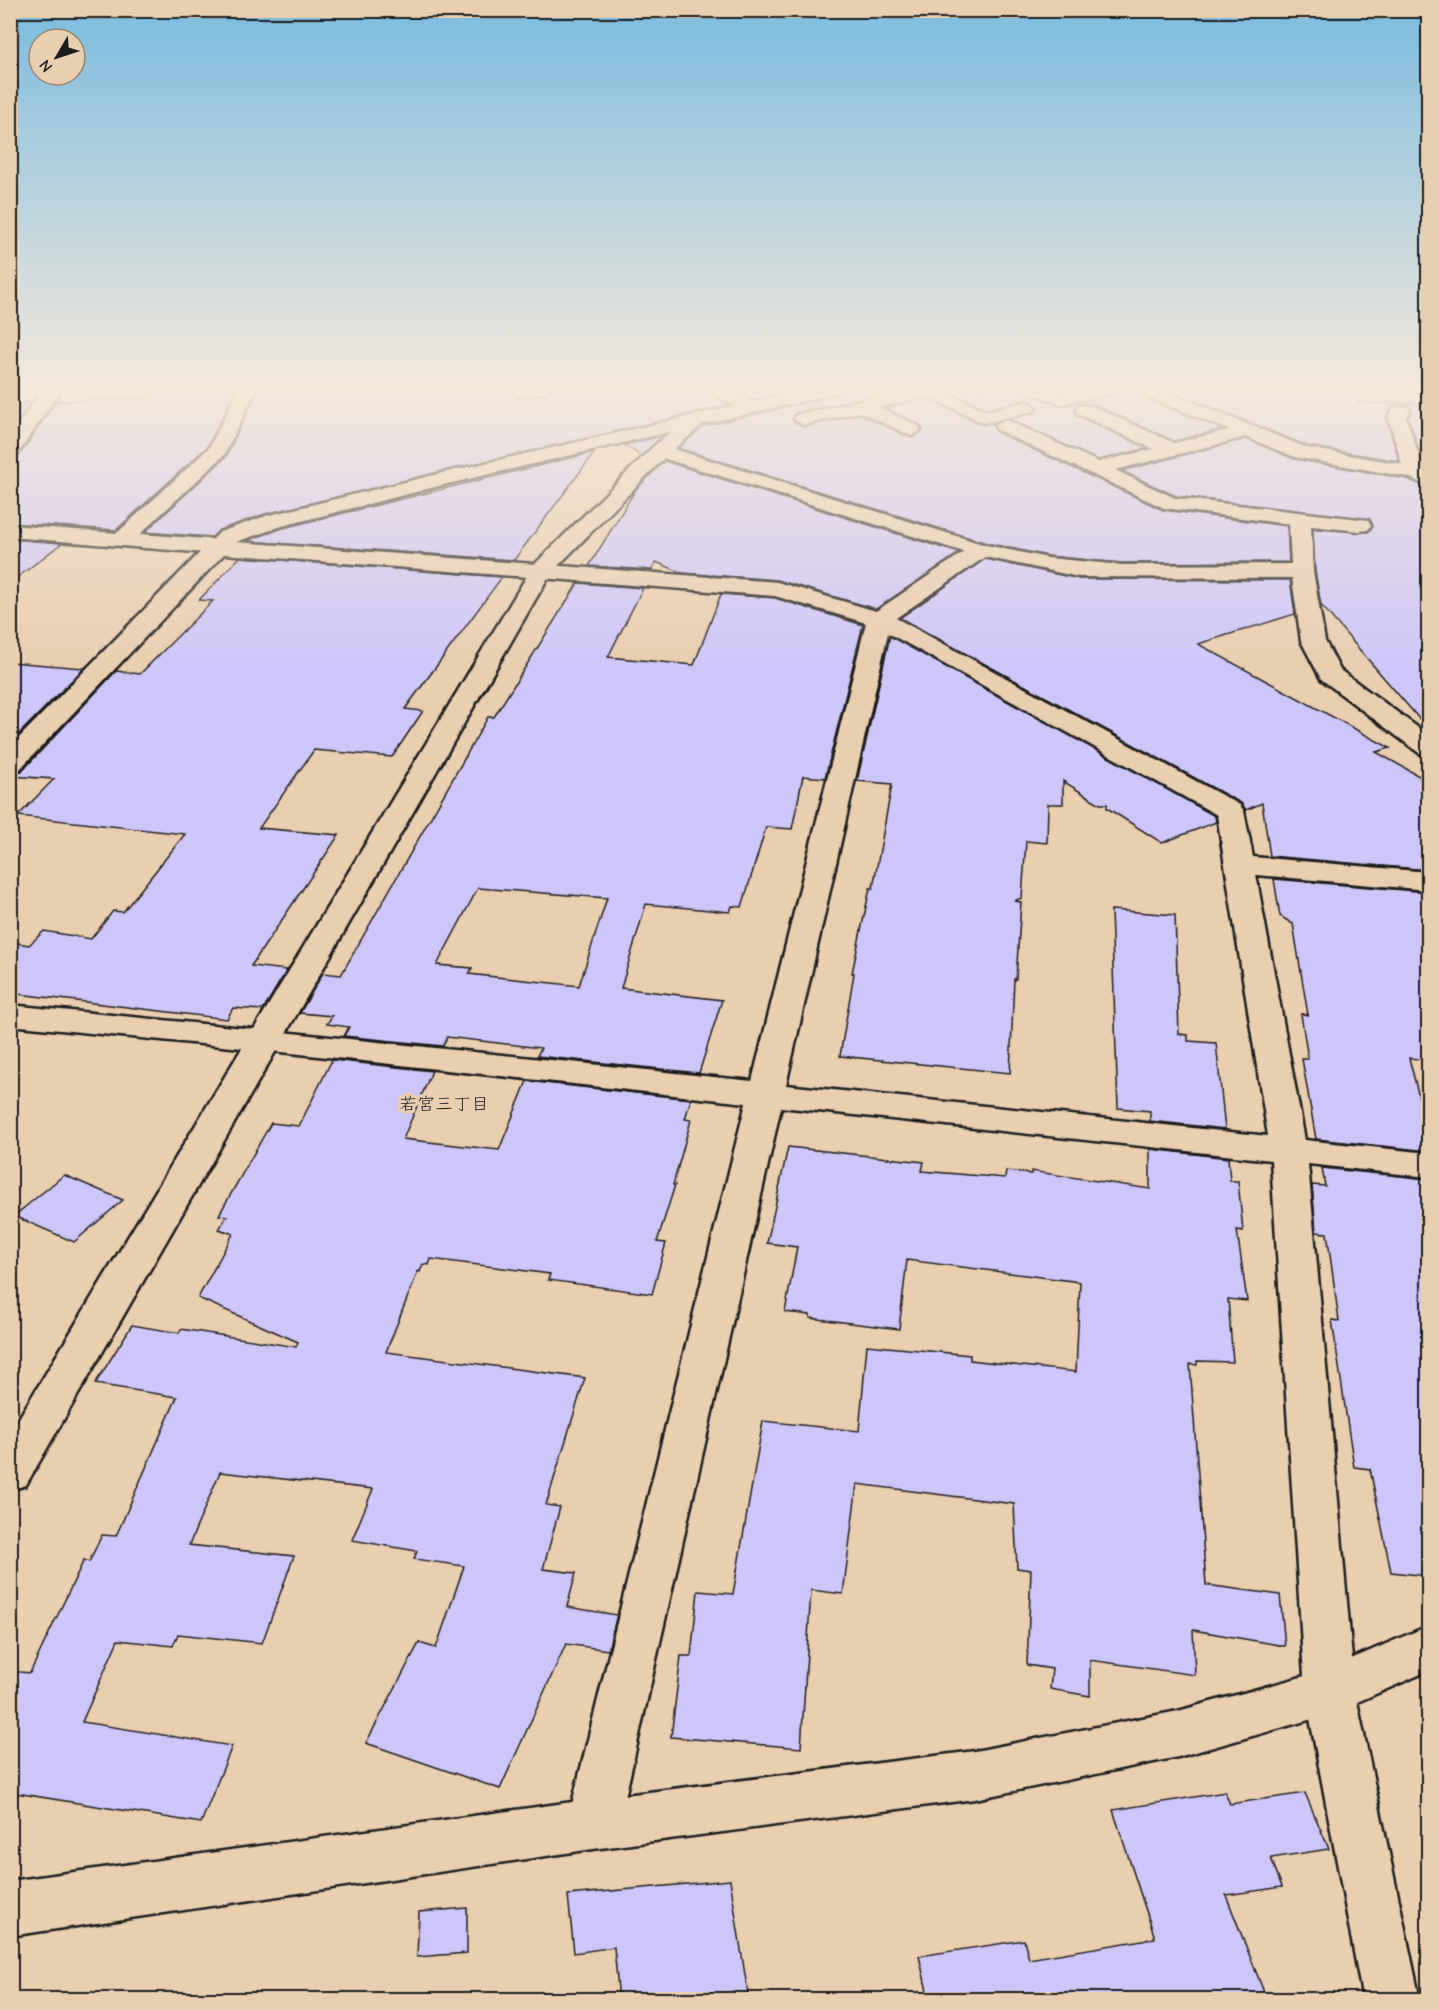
<svg xmlns="http://www.w3.org/2000/svg" width="1439" height="2010" font-family="'Comic Neue','Klee One',sans-serif">
  <style>
    .building { fill: #cec6f9; stroke: #1c1c1c; stroke-width: 1.5; fill-rule: evenodd }
    .lines { fill: none; stroke-linecap: round; stroke-linejoin: round }
    .street-casing { stroke: #1c1c1c; stroke-width: 5 }
    .secondary-casing { stroke: #1c1c1c; stroke-width: 5 }
    .street { fill: #e9ceb0; fill-rule: evenodd }
    .secondary { fill: #e9ceb0; fill-rule: evenodd }
    .labels { text-anchor: middle; dominant-baseline: central; stroke-width: 6; stroke-linejoin: round; paint-order: stroke }
    .neighbourhood-label { font-size: 18px; fill: #1c1c1c; stroke: #e9ceb0 }
  </style>
  <rect width="100%" height="100%" fill="#e9ceb0"/>
  <filter id="ink" filterUnits="userSpaceOnUse"><feTurbulence type="fractalNoise" baseFrequency=".0167" numOctaves="2"/><feDisplacementMap in="SourceGraphic" scale="12" xChannelSelector="R" yChannelSelector="G"/><feConvolveMatrix kernelMatrix="1 2 1 2 8 2 1 2 1" color-interpolation-filters="sRGB"/></filter>
  <g filter="url(#ink)">
    <g class="building">
      <path d="M170 388H237L207 447 116 530 10 523V459L19 456 56 401 150 399 155 390Z"/>
      <path d="M259 388H512L511 391 514 396 522 398 546 394 551 388H703L728 405 265 514 219 530 212 537 145 532 226 457Z"/>
      <path d="M732 388H803L753 400Z"/>
      <path d="M847 388H905L795 413 792 420 804 427 860 414 912 438 923 430 920 425 886 408 926 398 983 425 996 422 993 425 996 432 1163 510 1287 526 1289 562 1122 563 1048 556 987 543 678 448 704 426 837 395Z"/>
      <path d="M949 388H1024L1028 394 1061 406 1117 394 1122 388H1130L1134 394 1222 429 1174 441 1093 404H1078L1074 409 1077 416 1147 448 1098 460 1009 419 1036 412 1038 406 1028 399 986 409 948 390Z"/>
      <path d="M1163 388H1368L1358 403H1428V470L1425 468 1408 417 1412 410 1408 405H1394L1386 416 1399 461 1308 446Z"/>
      <path d="M25 402H32L10 431V415H16Z"/>
      <path d="M662 436 641 456 625 445Z"/>
      <path d="M1246 439 1294 459 1407 479 1428 488V729L1321 605 1315 571 1313 529 1368 532 1373 526 1370 519 1176 496 1122 471Z"/>
      <path d="M595 452 514 560 247 541 283 528Z"/>
      <path d="M664 461 959 553 876 609 777 580 683 573 656 562 652 570 589 566 636 489Z"/>
      <path d="M10 539 62 543 10 583Z"/>
      <path d="M240 557 502 577 405 709 423 711 392 757 314 750 259 828 339 835 251 966 287 970 263 1010 233 1008 227 1019 10 993V942L29 945 44 931 91 939 113 911 123 912 185 834 18 816 54 779 10 776V773L22 771 116 671 140 674 213 601 199 600Z"/>
      <path d="M985 559 1079 579 1290 580 1295 614 1198 644 1390 748 1376 752 1428 781V870L1270 856 1262 803 1246 810 1241 803 900 618Z"/>
      <path d="M578 583 643 588 608 657 694 665 721 594 775 598 863 625 825 778 803 776 792 829 766 827 742 907 732 906 730 912 646 904 621 988 722 1000 699 1073 537 1056 541 1048 447 1037 443 1046 344 1036 349 1027 327 1024 332 1016 300 1013 323 973 341 975 488 717H494ZM478 888 607 898 579 986 469 974 472 968 437 965Z"/>
      <path d="M890 636 1215 816 1216 822 1162 843 1107 808V804H1100L1063 781V804H1048L1047 843 1026 841 1022 898 1014 901 1021 902 1016 979H1014L1010 1073 840 1056 854 973H852L870 888H873L892 784 857 781Z"/>
      <path d="M10 662 84 668 10 743Z"/>
      <path d="M1274 879 1428 892V1060L1409 1058 1428 1132V1151L1316 1139 1302 1059H1308L1301 1014 1308 1015 1293 924 1280 916Z"/>
      <path d="M1111 910 1175 915 1179 1034 1188 1035V1041L1216 1043 1225 1129 1150 1121V1111L1118 1108Z"/>
      <path d="M332 1060 432 1071 403 1139 499 1150 527 1081 691 1099 685 1119 691 1120 673 1185H675L657 1242 666 1243 652 1294 548 1280 550 1274 431 1259 429 1265 423 1264 420 1272 418 1271 386 1352 585 1378 546 1505 560 1507 543 1569 576 1573 567 1607 617 1615 608 1650 566 1644 500 1789 366 1743 419 1643 436 1648 464 1566 414 1559 417 1551 352 1540 373 1489 220 1472 189 1545 294 1556 262 1643 178 1634 173 1646 118 1640 82 1722 232 1746 201 1823 10 1792V1671L30 1673 84 1560 89 1562 102 1535 116 1536 177 1397 95 1384 132 1325 179 1333 181 1329 296 1347 298 1342 198 1298 233 1234 219 1229 227 1216 219 1215 271 1123 299 1126Z"/>
      <path d="M788 1147 924 1162 922 1171 1005 1178 1006 1171 1031 1174V1171L1150 1189V1149L1228 1158 1230 1181H1238L1243 1231 1237 1230 1247 1301 1228 1299 1233 1362 1197 1361V1365L1190 1364 1206 1585 1280 1595 1285 1646 1193 1630 1195 1675 1090 1660V1696L1050 1689 1052 1669 1027 1665 1031 1570 1017 1568 1014 1504 857 1484 843 1594 811 1590 801 1748 671 1737 681 1656H691L698 1591 733 1594 763 1421 859 1431 867 1345 970 1355V1360L1076 1372 1080 1282 907 1260 899 1329 810 1318V1315L785 1312 797 1247 767 1243Z"/>
      <path d="M1322 1168 1428 1179V1576L1391 1572 1370 1469 1354 1467 1332 1320 1339 1321 1327 1233 1316 1232 1312 1185 1325 1186Z"/>
      <path d="M64 1175 123 1200 74 1242 14 1216Z"/>
      <path d="M1225 1792 1230 1804 1305 1793 1329 1849 1271 1858 1282 1887 1226 1895 1267 2000H929L919 1956 1024 1940 1029 1959 1155 1938 1113 1810Z"/>
      <path d="M730 1880 749 2000H619L614 1947 574 1953 568 1895Z"/>
      <path d="M467 1908V1953L417 1957 419 1912Z"/>
    </g>
    <g class="lines">
      <g class="street-casing">
        <g id="street">
          <path d="M515 388H549L546 392 522 396 516 395 513 391Z"/>
          <path d="M705 388H727L753 402 813 388H845L836 393 443 485 282 526 236 542 777 582 876 611 964 552 653 455 650 451 653 447H667L986 545 1048 558 1122 565 1291 564 1289 524 1164 508 997 430 995 426 1004 420 1011 422 1098 462 1154 449 1078 414 1076 410 1078 406H1092L1174 443 1229 430 1135 392 1132 388H1157L1307 448 1402 464 1388 417 1394 407H1408L1410 411 1406 417 1423 469 1428 472V486L1408 477 1295 457 1246 437 1115 470 1175 498 1368 520 1371 525 1368 530 1360 531 1311 526 1313 571 1325 641 1340 670 1428 735V755L1419 753 1321 679 1301 641 1292 578 1079 577 985 557 896 618 1240 805 1244 811 1253 857 1428 872V890L1256 875 1305 1140 1428 1153V1177L1308 1164 1355 1692 1420 2000H1363L1305 1692 1271 1160 781 1107 619 1824 612 1842 593 1849 574 1842 567 1824 746 1103 263 1050 251 1047 246 1040 251 1033 263 1030 752 1081 866 623 775 596 224 554 20 769 10 771V747L220 532 266 516 442 473 734 406ZM888 633 1217 815 1268 1136 786 1085Z"/>
          <path d="M915 388H947L945 391 986 411 1027 401 1036 407 1034 411 984 423 926 396 879 407 918 426 921 430 911 436 860 412 803 425 794 419 796 415Z"/>
          <path d="M1026 388H1050L1063 393 1087 388H1120L1117 392 1061 404 1029 392Z"/>
        </g>
      </g>
      <g class="secondary-casing">
        <g id="secondary">
          <path d="M44 388H62L17 455 10 457V436Z"/>
          <path d="M239 388H257L224 455 140 534 219 540 227 542 230 547 227 552 219 554 10 537V525L117 533 209 448Z"/>
          <path d="M695 415 704 421 702 425 667 455 550 574 26 1485 10 1490V1433L242 1048 10 1025V1005L254 1029 533 566 653 447 688 417Z"/>
          <path d="M1428 1626V1671L1330 1714 1178 1757 975 1799 593 1849 10 1936V1881L593 1799 975 1751 1178 1711 1323 1671Z"/>
        </g>
      </g>
      <use href="#street" class="street"/>
      <use href="#secondary" class="secondary"/>
    </g>
  </g>
  <linearGradient id="sky" x2="0" y2="1"><stop stop-color="#7bbce0"/><stop offset="0.58" stop-color="#f5e9db"/><stop offset="1" stop-color="#f5e9db" stop-opacity="0"/></linearGradient>
  <rect width="1439" height="669" fill="url(#sky)"/>
  <g class="labels">
    <g class="neighbourhood-label">
      <text x="444" y="1104">若宮三丁目</text>
    </g>
  </g>
  <rect width="1439" height="2010" fill="none" stroke="#e9ceb0" stroke-width="36"/>
  <rect x="18" y="18" width="1403" height="1974" fill="none" stroke="#1c1c1c" stroke-width="2" filter="url(#ink)"/>
  <g transform="translate(57 57) rotate(231)"><circle r="28" fill="#e9ceb0" stroke="#978775" stroke-width="1.5"/>
  <path d="M0-4.5L10 22L0 15L-10 22Z" fill="#1c1c1c"/>
  <text y="-9" font-size="16" font-weight="bold" text-anchor="middle" fill="#1c1c1c">N</text>
  </g>
</svg>
